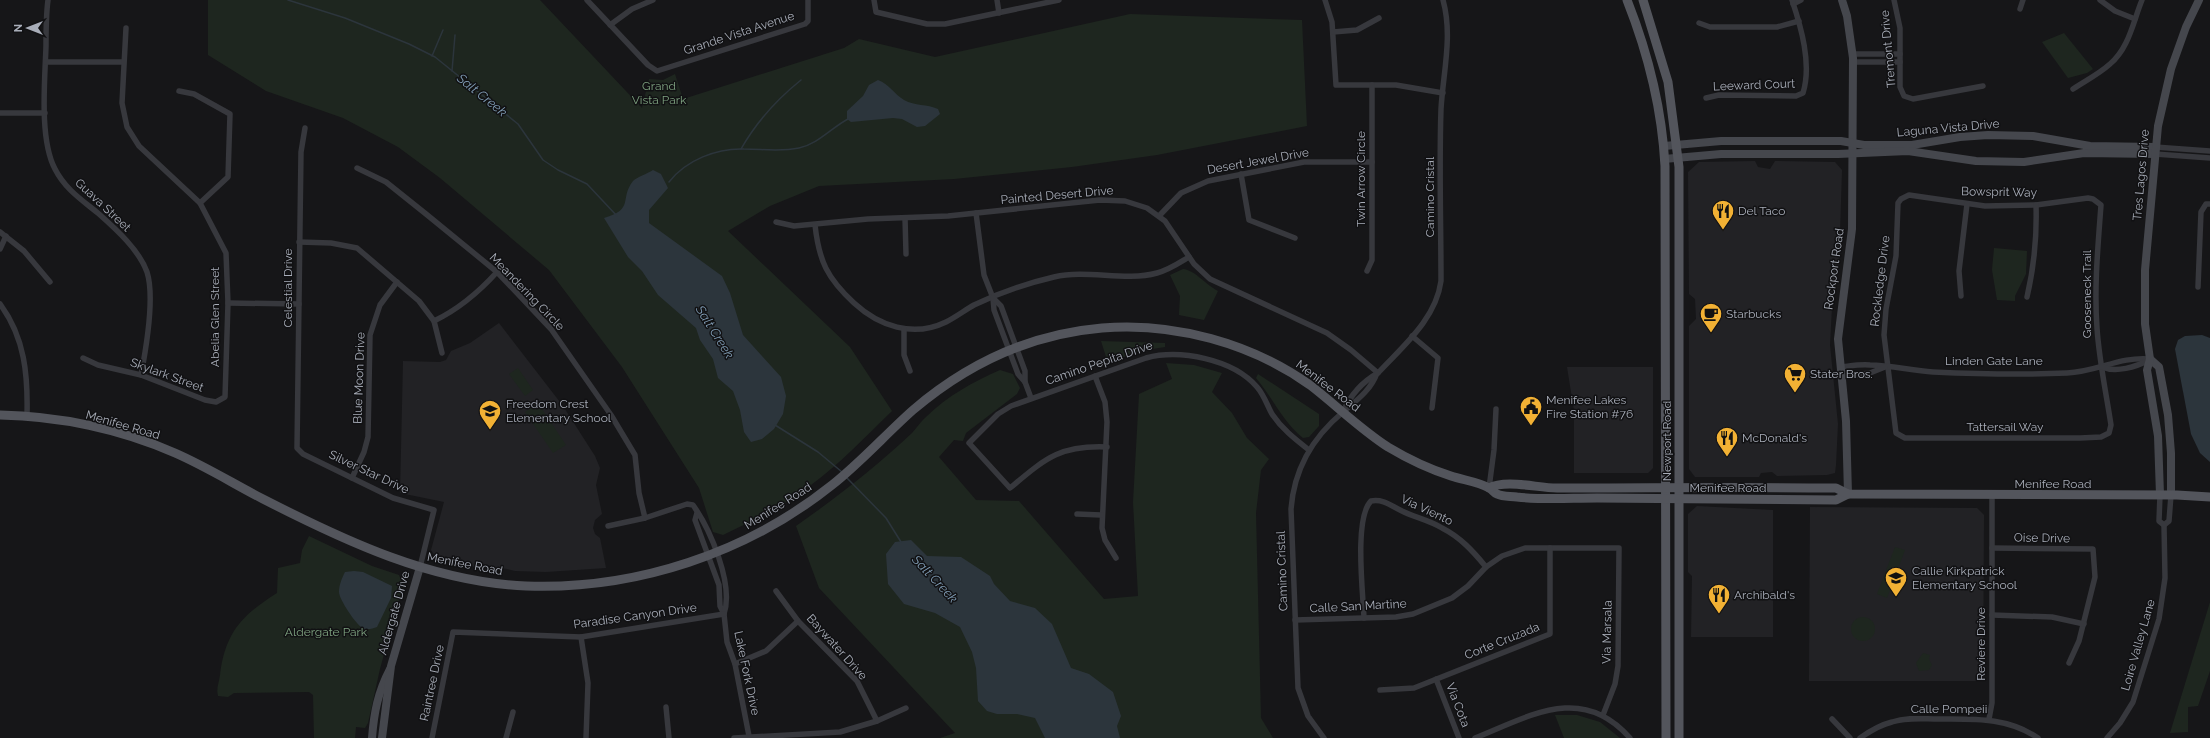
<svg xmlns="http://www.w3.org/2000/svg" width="2210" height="738" font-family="Raleway,sans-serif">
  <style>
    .built { fill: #222225 }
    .green { fill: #1e261f }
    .water { fill: #2c353c }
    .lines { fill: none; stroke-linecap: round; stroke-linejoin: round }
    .stream { stroke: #2c353c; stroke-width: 1.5 }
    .street { stroke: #37383d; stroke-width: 5.5 }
    .secondary { stroke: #45474d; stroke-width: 8 }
    .primary { stroke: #53555c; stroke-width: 9 }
    .labels { text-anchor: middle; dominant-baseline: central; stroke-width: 3; stroke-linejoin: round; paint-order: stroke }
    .street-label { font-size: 12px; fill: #a8adb8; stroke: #111113 }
    .park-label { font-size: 12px; fill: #7fa381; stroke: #111113 }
    .poi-label { font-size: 12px; fill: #a8adb8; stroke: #111113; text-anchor: start }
    .water-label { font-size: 13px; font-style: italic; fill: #7f9bb3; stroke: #111113 }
  </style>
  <rect width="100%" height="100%" fill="#161618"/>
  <g class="built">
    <path d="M1755 161 1758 167 1770 169 1775 161 1835 162 1842 170 1839 265 1832 307 1830 345 1838 424 1836 465 1835 473 1827 475 1777 476 1772 472 1761 473 1759 477H1695L1689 469V326L1696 319 1695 299 1689 294 1688 172 1699 162Z"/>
    <path d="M499 323 563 406 595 456 600 468 596 485 602 514 595 520 593 528 595 534 600 538 606 568 546 572 515 571 507 569 500 568 498 570 462 565 437 559 431 550 444 502 400 493 403 361 440 362 446 360 451 351 470 343Z"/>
    <path d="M1567 367H1653V468L1648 473H1574V411Z"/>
    <path d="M1697 506 1773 510V637H1691L1692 576 1688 572V514Z"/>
    <path d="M1810 507 1977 508 1984 515 1983 681H1809Z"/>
  </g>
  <g class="green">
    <path d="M208 0H540L642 108 649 79 663 80 675 74 683 99 844 48 859 39 935 57 1130 14 1302 20 1307 126 1157 155 1072 167 954 179 819 186 770 206 728 231 850 347 892 411C866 436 840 464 811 485 784 506 753 520 723 535L713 532 699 488 622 367 549 270 440 178 398 147 343 118 266 91 208 55Z"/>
    <path d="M2064 33 2093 69 2087 73 2068 78 2042 42Z"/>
    <path d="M1994 248 2027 251 2026 274 2015 296V301L1997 300 1992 270Z"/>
    <path d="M1183 269C1195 270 1206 285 1218 291L1204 320 1179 315 1180 296 1170 275Z"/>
    <path d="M1101 341 1165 343V347L1140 351 1108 363Z"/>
    <path d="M1166 363 1194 365 1222 373 1212 392 1232 413 1247 438 1269 459 1261 470 1256 513 1261 718 1273 738H940L955 733 819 588 796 526C836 498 876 467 912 433 917 428 920 422 926 417 947 396 973 382 1000 370L1013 374 1020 388 1017 394 966 433 963 441 954 440 939 457 976 500 1019 501 1104 599 1138 596 1133 502 1139 394 1172 379Z"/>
    <path d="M518 368 533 390 525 396 509 374Z"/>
    <path d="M1258 374 1319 414V426L1309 437 1303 438C1282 421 1273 398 1256 378Z"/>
    <path d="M538 403 566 445 553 453 525 412Z"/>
    <path d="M309 536 372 566 399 575 403 585 380 669 368 723 365 728 356 727 355 738H314L313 695 309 692 234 693 228 697 218 696C216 688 219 683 220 675 225 633 242 615 277 593L278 568 300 563 302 550Z"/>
    <path d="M1895 547 1905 550 1887 598 1877 594Z"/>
    <path d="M2210 602V671L2198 706 2188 707V732L2170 733Z"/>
    <circle cx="1863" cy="629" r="12"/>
    <path d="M1923 653 1930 655 1929 659 1932 665 1929 670 1919 671 1916 663Z"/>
    <path d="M1555 715H1577L1600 722 1620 738H1564Z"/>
  </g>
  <g class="water">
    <path d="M878 80C889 84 894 94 904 100 915 106 927 104 938 109L940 114 925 126 917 127 902 119 893 118 851 122 847 119V111L863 96 869 85Z"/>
    <path d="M653 170 661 174 668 188 649 210V223L722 276 730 293 743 335 781 377 786 396 783 414 774 429 762 439 751 442 744 432 740 410 733 391 718 378 713 359 700 340 696 328 658 295 642 271 628 257 604 218C635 209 619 199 633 181 637 177 647 174 653 170Z"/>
    <path d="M2202 335 2210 338V462L2200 453 2191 434 2175 349 2178 340 2185 336Z"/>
    <path d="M911 540 927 556 961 557 990 576 994 584 1010 601 1035 608 1052 624 1071 668 1089 674 1113 692 1121 716 1117 726 1120 738H1045L1035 718 1017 714H997L987 711 978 701 976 668 972 652 960 627 935 613 904 604 888 584 886 554 895 542Z"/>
    <path d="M354 571 363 572 392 586 391 598 377 627C373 628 367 631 363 628 356 625 339 599 339 592 339 585 342 578 345 572Z"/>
  </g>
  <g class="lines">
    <g class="stream">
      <path d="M288 0 345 18 409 44 435 57 518 124 543 160 558 170 587 184 617 216"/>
      <path d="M432 56 443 30"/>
      <path d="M452 71 455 35"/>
      <path d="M741 149C757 121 776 100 801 80"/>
      <path d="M669 182C686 160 717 148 744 149 763 149 780 152 799 148 818 144 831 128 848 119"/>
      <path d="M775 425 818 452 842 472"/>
      <path d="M847 478 886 518 901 542"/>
    </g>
    <g class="street">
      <path d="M48 0C46 15 46 31 46 46 45 79 39 139 55 169 65 189 82 200 99 214 117 230 139 250 147 272 155 297 146 349 141 375"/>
      <path d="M587 0 648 65 657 71 805 24 808 21V0"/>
      <path d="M874 0 876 12 927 24H945L1059 0"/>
      <path d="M997 0 999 13"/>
      <path d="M1325 0 1332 22 1336 85H1396L1443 93"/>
      <path d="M1894 0 1900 28V87L1904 96 1913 99 1983 86"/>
      <path d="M2100 0 2115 11 2135 19"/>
      <path d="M1793 4 1801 0"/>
      <path d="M2020 9 2023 0"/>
      <path d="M1699 23 1710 27H1777L1799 21"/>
      <path d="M610 25 632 9 653 0"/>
      <path d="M1333 32 1357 30 1379 18"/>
      <path d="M1852 54H1900"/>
      <path d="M46 62H123"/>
      <path d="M1853 62H1900"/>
      <path d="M2073 89C2085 81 2099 74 2110 64 2129 48 2133 22 2142 0"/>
      <path d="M179 91 194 94 230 114 228 177 200 203"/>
      <path d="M1706 98 1719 95 1796 96 1803 93C1812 64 1801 27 1792 0"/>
      <path d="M0 113H45"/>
      <path d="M305 128 301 152 297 448 303 454 393 498 434 510 420 567"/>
      <path d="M2155 147 2210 151"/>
      <path d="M2155 154 2210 158"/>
      <path d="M357 168 386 182 426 214 497 272 551 329 611 415 635 455 639 493 645 518"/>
      <path d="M1241 174 1249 220 1295 238"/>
      <path d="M1909 195 1985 206 2036 205 2088 198 2093 199 2101 205C2098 246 2094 287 2097 328 2099 360 2106 392 2111 425L2109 433 2101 437 2080 438H1905L1896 433 1884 335 1886 309 1896 256 1898 203 1901 199Z"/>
      <path d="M976 213 984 275 993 298 994 310 1018 374 1025 382 1031 398"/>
      <path d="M1159 216 1181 193 1208 181 1304 162H1372"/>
      <path d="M905 218 906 254"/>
      <path d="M776 222 794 226 868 219 948 216 1100 200 1125 201 1147 208 1165 221 1194 264 1210 279 1327 333 1351 350 1378 373"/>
      <path d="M815 225C819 261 827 278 854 303 879 326 913 338 946 322 956 317 965 310 974 305 999 293 1028 283 1054 277 1088 269 1124 282 1157 273 1169 270 1179 263 1189 257"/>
      <path d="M0 232 24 251 50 282"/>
      <path d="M299 242 331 243 357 248 419 301 434 321 442 353"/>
      <path d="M0 249 6 236"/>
      <path d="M1367 271 1372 260V85"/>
      <path d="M2198 287 2201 212 2206 204H2210"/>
      <path d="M1961 296 1959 271 1967 204"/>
      <path d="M2027 297C2034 267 2037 236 2036 205"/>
      <path d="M993 298 1001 306 1025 371V382"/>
      <path d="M228 303 299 304"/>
      <path d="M0 304C25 338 28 375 27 416"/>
      <path d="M434 321C459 309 478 293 497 272"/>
      <path d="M904 329V355L910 371"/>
      <path d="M1412 336 1438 358 1432 408"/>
      <path d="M83 358 98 365 141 375 205 400 216 402 225 397 228 303 226 253 200 203 139 146 127 127 122 103 126 28"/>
      <path d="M1840 367C1850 366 1860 364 1870 365 1891 365 1912 371 1933 372 1978 374 2023 375 2067 373 2097 372 2120 356 2150 359"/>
      <path d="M2102 367C2116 373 2136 367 2149 360"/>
      <path d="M1095 376 1105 402 1107 422 1102 528 1105 540 1116 558"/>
      <path d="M1841 377 1870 373 1885 367"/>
      <path d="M1343 412C1350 396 1362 382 1378 373 1403 346 1436 319 1441 281 1441 224 1439 166 1441 109 1443 73 1453 36 1443 0"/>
      <path d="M1107 447C1059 445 1045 459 1010 488L969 443 998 414 1011 406 1146 358C1180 349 1233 359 1257 387 1264 395 1267 405 1272 414 1282 429 1295 439 1309 450"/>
      <path d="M352 478 364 452 368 437 370 335 380 305 397 282"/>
      <path d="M1489 488 1494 450 1496 409"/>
      <path d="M697 513 695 520 719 585 720 606 724 614 727 642 735 664 749 736"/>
      <path d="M1077 514 1101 515"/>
      <path d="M2164 525 2169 521 2171 495"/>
      <path d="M608 526 645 518 687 504 693 505C710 529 734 584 724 614"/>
      <path d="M1992 548 2093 549 2095 577 2079 641 2069 663"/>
      <path d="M776 591 798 621 857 681 877 721"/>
      <path d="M1992 615 2052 617 2084 624"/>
      <path d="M1364 618C1363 593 1354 518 1371 501 1383 499 1390 505 1400 510 1413 517 1429 520 1442 528 1460 537 1473 551 1486 567"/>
      <path d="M1295 620 1396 617 1413 614 1452 598 1468 586 1486 567 1502 556 1525 548H1619L1618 666 1615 684 1603 715"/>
      <path d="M581 637 588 683 586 738"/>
      <path d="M735 664 766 651 798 621"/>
      <path d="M1436 679 1459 738"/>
      <path d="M1380 690 1414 688 1550 634V548"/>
      <path d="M666 707 669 738"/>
      <path d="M1832 719 1850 738"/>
      <path d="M1989 719 1992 703V496"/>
      <path d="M432 738 453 632 581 637 724 614"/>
      <path d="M506 738 513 712"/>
      <path d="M734 738 840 732 877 721 906 708"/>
      <path d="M1324 738 1308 716 1298 688 1291 509C1294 470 1313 437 1343 412 1357 400 1371 390 1377 373"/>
      <path d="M1475 738C1530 716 1582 683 1630 738"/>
      <path d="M1860 738C1870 731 1880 725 1892 722 1907 717 1923 719 1938 719 1974 719 2008 717 2038 738"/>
      <path d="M2107 738 2120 723 2133 702 2159 619 2165 578 2164 525 2159 521 2160 495"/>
    </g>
    <g class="secondary">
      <path d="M1842 0 1847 16 1853 58 1852 229 1838 339 1846 421 1848 494"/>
      <path d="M1664 146 1721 141H1841L1864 145H1912L1960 137 1988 135 2033 136 2090 146 2155 147"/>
      <path d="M1664 159 1721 154H1838L1908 151 1976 161 2024 162 2084 153 2155 154"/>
      <path d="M2150 359 2159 367 2168 415 2171 453V495"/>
      <path d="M2160 495 2158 436 2147 370 2150 359 2145 324V270L2158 126 2171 69 2186 27 2199 0"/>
      <path d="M372 738C374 712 378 692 390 669"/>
      <path d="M382 738 391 666 420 567"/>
    </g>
    <g class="primary">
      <path d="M1627 0C1648 53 1662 109 1665 166L1666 738"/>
      <path d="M1643 0 1668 82 1679 167V738"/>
      <path d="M0 415C59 416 121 429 175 453 205 466 234 484 263 499 345 541 432 582 526 586 636 590 747 553 832 485 861 462 886 434 913 410 967 364 1031 334 1102 328 1174 322 1251 343 1310 385 1336 405 1360 429 1388 447 1408 459 1429 469 1451 476 1463 480 1479 482 1489 488 1492 489 1494 493 1497 494 1503 497 1510 496 1517 497 1543 500 1570 498 1597 498 1676 498 1756 500 1836 500L1848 494"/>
      <path d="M1489 488C1506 479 1537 488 1557 488 1650 488 1743 487 1836 488L1848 494 2177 495 2210 497"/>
    </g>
  </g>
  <defs>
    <g id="restaurant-pin" transform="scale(1.15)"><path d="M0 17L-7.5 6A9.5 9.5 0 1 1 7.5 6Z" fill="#f2b134" stroke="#111113"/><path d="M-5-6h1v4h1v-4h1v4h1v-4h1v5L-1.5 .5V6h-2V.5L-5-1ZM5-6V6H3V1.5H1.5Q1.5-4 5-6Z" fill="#111"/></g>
    <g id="cafe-pin" transform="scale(1.15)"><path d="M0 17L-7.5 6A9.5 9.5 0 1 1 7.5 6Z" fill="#f2b134" stroke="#111113"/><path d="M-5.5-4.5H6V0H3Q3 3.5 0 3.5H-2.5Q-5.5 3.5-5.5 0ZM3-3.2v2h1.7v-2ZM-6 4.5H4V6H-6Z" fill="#111"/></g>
    <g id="supermarket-pin" transform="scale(1.15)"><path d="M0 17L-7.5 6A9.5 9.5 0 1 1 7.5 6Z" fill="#f2b134" stroke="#111113"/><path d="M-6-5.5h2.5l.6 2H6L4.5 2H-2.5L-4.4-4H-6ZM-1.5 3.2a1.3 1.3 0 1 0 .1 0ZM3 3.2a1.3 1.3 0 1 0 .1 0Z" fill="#111"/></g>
    <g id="civic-pin" transform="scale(1.15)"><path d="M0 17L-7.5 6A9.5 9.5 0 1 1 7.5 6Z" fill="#f2b134" stroke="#111113"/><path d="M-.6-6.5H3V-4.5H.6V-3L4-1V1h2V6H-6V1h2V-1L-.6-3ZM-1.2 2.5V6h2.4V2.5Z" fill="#111"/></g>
    <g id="school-pin" transform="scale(1.15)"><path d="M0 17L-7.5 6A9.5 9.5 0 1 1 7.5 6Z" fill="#f2b134" stroke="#111113"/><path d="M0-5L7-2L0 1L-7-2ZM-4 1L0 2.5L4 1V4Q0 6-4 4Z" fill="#111"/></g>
  </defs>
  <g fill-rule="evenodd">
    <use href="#restaurant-pin" x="1723" y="211"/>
    <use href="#cafe-pin" x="1711" y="314"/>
    <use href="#supermarket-pin" x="1795" y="374"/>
    <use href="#civic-pin" x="1531" y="407"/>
    <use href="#school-pin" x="490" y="411"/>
    <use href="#restaurant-pin" x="1727" y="438"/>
    <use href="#school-pin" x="1896" y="578"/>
    <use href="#restaurant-pin" x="1719" y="595"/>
  </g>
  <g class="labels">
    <g class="street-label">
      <text transform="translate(739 33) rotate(-18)">Grande Vista Avenue</text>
      <text transform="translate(1888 49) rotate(-95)">Tremont Drive</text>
      <text transform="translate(1754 85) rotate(-2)">Leeward Court</text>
      <text transform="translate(1948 128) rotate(-5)">Laguna Vista Drive</text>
      <text transform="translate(1258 161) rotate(-10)">Desert Jewel Drive</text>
      <text transform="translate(2141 175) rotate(-85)">Tres Lagos Drive</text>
      <text transform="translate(1361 179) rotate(-90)">Twin Arrow Circle</text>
      <text transform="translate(1999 192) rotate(1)">Bowsprit Way</text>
      <text transform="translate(1057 195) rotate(-5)">Painted Desert Drive</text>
      <text transform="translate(1430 197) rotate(-90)">Camino Cristal</text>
      <text transform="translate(103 205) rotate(43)">Guava Street</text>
      <text transform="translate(1834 269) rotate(-82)">Rockport Road</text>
      <text transform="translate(1880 281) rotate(-83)">Rockledge Drive</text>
      <text transform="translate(288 288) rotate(-90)">Celestial Drive</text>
      <text transform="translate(527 292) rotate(46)">Meandering Circle</text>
      <text transform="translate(2087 294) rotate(-90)">Gooseneck Trail</text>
      <text transform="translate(215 317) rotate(-90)">Abelia Glen Street</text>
      <text x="1994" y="361">Linden Gate Lane</text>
      <text transform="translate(1099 363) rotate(-19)">Camino Pepita Drive</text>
      <text transform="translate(167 375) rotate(20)">Skylark Street</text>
      <text transform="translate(359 378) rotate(-88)">Blue Moon Drive</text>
      <text transform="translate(1328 386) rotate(37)">Menifee Road</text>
      <text transform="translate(123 425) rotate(16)">Menifee Road</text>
      <text x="2005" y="427">Tattersail Way</text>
      <text transform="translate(1667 441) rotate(-90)">Newport Road</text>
      <text transform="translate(369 472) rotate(25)">Silver Star Drive</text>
      <text x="2053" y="484">Menifee Road</text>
      <text x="1728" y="488">Menifee Road</text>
      <text transform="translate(778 506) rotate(-32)">Menifee Road</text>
      <text transform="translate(1427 510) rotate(25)">Via Viento</text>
      <text transform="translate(2042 538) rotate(1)">Oise Drive</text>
      <text transform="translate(465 564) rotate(11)">Menifee Road</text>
      <text transform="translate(1282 571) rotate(-92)">Camino Cristal</text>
      <text transform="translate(1358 606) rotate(-3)">Calle San Martine</text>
      <text transform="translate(394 613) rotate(-74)">Aldergate Drive</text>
      <text transform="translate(635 616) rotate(-8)">Paradise Canyon Drive</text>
      <text transform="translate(1607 632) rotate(-89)">Via Marsala</text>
      <text transform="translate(1502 641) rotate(-22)">Corte Cruzada</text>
      <text transform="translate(1981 644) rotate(-90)">Reviere Drive</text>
      <text transform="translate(2138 645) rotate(-74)">Loire Valley Lane</text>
      <text transform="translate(837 647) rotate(48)">Baywater Drive</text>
      <text transform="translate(747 673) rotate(78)">Lake Fork Drive</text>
      <text transform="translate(432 683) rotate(-78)">Raintree Drive</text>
      <text transform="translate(1458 705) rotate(69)">Via Cota</text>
      <text x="1949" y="709">Calle Pompeii</text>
    </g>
    <g class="park-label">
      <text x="659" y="86">Grand<tspan x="659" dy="14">Vista Park</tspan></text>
      <text x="326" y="632">Aldergate Park</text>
    </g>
    <g class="poi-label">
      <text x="1738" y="211">Del Taco</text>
      <text x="1726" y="314">Starbucks</text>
      <text x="1810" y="374">Stater Bros.</text>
      <text x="1546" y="400">Menifee Lakes<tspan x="1546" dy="14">Fire Station #76</tspan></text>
      <text x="506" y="404">Freedom Crest<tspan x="506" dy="14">Elementary School</tspan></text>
      <text x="1742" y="438">McDonald's</text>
      <text x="1912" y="571">Callie Kirkpatrick<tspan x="1912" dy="14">Elementary School</tspan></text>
      <text x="1734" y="595">Archibald's</text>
    </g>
    <g class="water-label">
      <text transform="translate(482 95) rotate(39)">Salt Creek</text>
      <text transform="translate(715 332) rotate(58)">Salt Creek</text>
      <text transform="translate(935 579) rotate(47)">Salt Creek</text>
    </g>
  </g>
  <g transform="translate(28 28) rotate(270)" stroke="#111113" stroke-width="3" paint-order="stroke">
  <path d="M0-3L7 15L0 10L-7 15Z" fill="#a8adb8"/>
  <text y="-6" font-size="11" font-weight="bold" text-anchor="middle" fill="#a8adb8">N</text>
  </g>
</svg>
